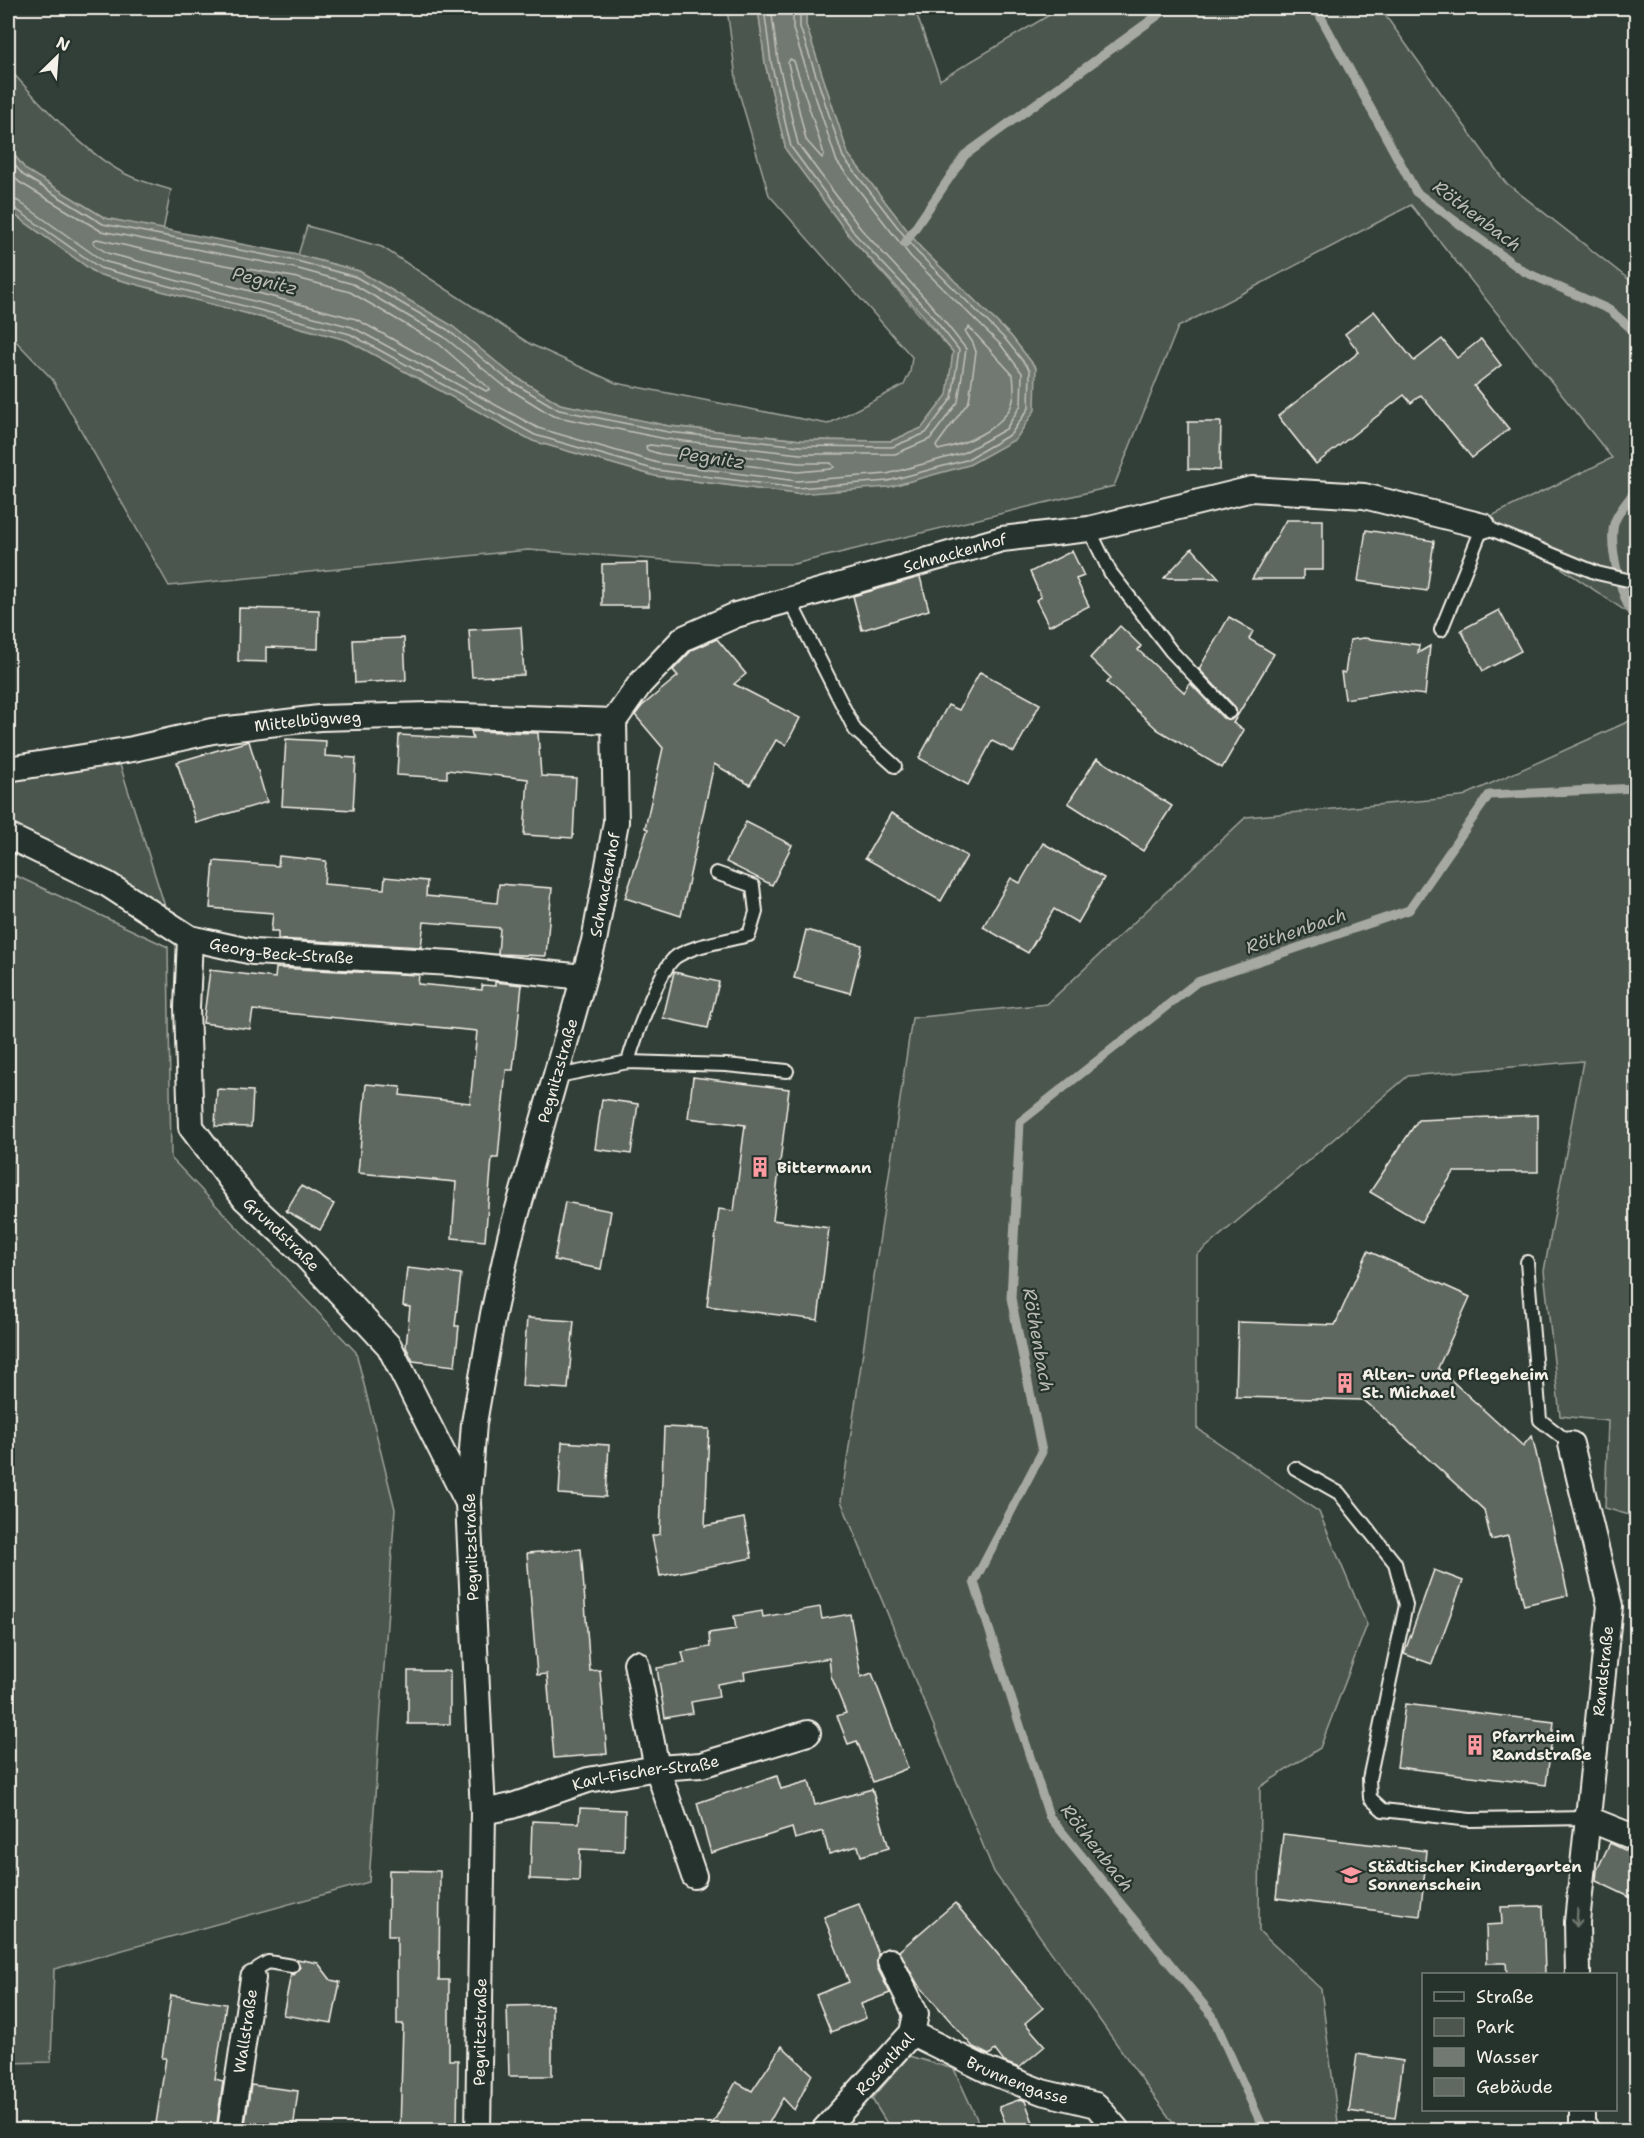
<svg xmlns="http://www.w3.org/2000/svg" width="1644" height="2138" font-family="'Shantell Sans',sans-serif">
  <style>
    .green { fill: #4c564f; stroke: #a0a49c; stroke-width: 1.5 }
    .water { fill: #727972; stroke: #a6a9a1; stroke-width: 1.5 }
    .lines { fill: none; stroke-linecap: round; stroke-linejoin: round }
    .shore { stroke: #c0c1b9; stroke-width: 1.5 }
    .stream { stroke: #a6a9a1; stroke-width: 9 }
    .building { fill: #5f6861; stroke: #f4f1e8; stroke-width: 1.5 }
    .lane-casing { stroke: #f4f1e8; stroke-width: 16 }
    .street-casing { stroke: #f4f1e8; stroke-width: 28 }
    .lane { stroke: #26332d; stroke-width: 12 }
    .street { stroke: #26332d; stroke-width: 24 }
    .oneway { stroke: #6e766e }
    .labels { text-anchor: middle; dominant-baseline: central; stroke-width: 4.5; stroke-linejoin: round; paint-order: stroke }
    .street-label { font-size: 16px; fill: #f4f1e8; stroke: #26332d }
    .poi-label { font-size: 16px; font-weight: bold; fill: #f4f1e8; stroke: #26332d; text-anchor: start }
    .water-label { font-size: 18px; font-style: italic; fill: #babbb3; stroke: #26332d }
  </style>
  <rect width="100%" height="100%" fill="#323e38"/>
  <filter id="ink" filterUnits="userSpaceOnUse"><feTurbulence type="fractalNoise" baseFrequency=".0167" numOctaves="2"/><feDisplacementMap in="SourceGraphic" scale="12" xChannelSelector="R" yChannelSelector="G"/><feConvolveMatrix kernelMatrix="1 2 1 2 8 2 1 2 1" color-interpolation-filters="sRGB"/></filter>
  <g filter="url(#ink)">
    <g class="green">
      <path d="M727 8H758L765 63 786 150 851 238 953 352 948 394 922 428 891 441 801 440 669 426 560 404 511 374 451 325 359 271 298 255 307 226 382 247 530 344 616 383 828 424 904 385 910 372 912 357 769 195 737 86Z"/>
      <path d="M806 8 915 10 940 80 1061 8H1380L1505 182 1636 285V618L1487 518 1612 458 1411 205 1178 327 1114 486 794 564H720L528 550 169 586 52 379 8 333V210L97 274 347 340 533 441 655 476 797 494 1036 368 1011 336 921 248 848 154 806 25Z"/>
      <path d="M8 68C40 102 89 159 132 177 144 182 158 186 171 190L163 231 105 218 26 170 8 147Z"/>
      <path d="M1636 718V1517L1605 1508 1608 1421 1560 1416 1544 1271 1583 1061 1408 1076 1197 1255V1428L1319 1512 1367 1625 1320 1748 1260 1787 1259 1931 1321 1989 1339 2130H1178L994 1872 841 1501 912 1018 1047 1004 1246 817 1461 797Z"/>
      <path d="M116 752 169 919 8 822V768Z"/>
      <path d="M8 872 168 947 171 1158 356 1352 395 1509 369 1882 54 1969 51 2062 8 2063Z"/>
      <path d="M909 2056 954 2069 982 2130H891L872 2099Z"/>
    </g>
    <path class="water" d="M758 8H806V25L848 154 921 248 1011 336 1036 368 1035 410 1016 439 969 465 889 487 797 494 655 476 533 441 347 340 97 274 8 210V147L26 170 105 218 298 255 359 271 451 325 511 374 560 404 669 426 801 440 891 441 922 428 947 395 953 352 923 315 851 238 786 150 765 63Z"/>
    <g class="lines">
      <g class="shore">
        <path d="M790 59 794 61 824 154 822 158 806 140 788 63Z"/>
        <path d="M8 157 23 175 103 224 297 261 356 277 448 330 507 379 559 410 668 432 801 446 892 447 926 433 952 398 959 350 928 311 855 234 791 147 771 62 764 8"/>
        <path d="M8 169 19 182 101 231 295 268 353 284 444 337 503 385 553 416 666 439 800 454H895L930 439 958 402 966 349 933 307 861 229 798 144 778 61 771 8"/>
        <path d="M8 198 18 201 103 261 352 327 538 428 658 463 797 481 887 474 963 453 1006 429 1021 405 1022 373 1001 345 911 257 837 162 793 29V8"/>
        <path d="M8 206 13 207 100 268 350 334 535 435 656 470 797 488 888 481 966 460 1011 434 1029 408 1030 370 1006 340 917 252 843 157 800 27V8"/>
        <path d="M97 239 158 253 293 277 350 292 439 344 490 389 486 391 356 319 107 253 94 244 93 241Z"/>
        <path d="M969 327 1013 375C1014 383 1015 396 1012 404 1002 429 963 445 938 450L936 446 969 401 976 352 973 343 965 331Z"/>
        <path d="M650 445 799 463H831L834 467 831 469 797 472 660 454 647 450 646 446Z"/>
      </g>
      <g class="stream">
        <path d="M1316 8 1416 192 1523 271 1610 310 1636 333"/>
        <path d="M905 243 965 155 1168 8"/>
        <path d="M1636 489C1630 499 1619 510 1615 521 1607 542 1622 602 1636 619"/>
        <path d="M1264 2130 1212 2015 1049 1816 974 1582 1042 1452 1011 1298 1020 1122 1197 982 1409 910 1489 795 1636 788"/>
      </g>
    </g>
    <g class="building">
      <path d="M1374 311 1414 361 1442 339 1457 358 1481 339 1501 365 1474 386 1509 429 1472 458 1421 395 1411 403 1404 395 1316 464 1278 416 1359 352 1345 334Z"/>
      <path d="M1188 422H1221L1220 470 1188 469Z"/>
      <path d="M1286 520H1323V570H1303V579H1252Z"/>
      <path d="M1366 530 1434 541 1427 591 1358 581Z"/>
      <path d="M1192 548 1219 578H1164Z"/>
      <path d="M1072 551 1084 576 1076 579 1089 606 1049 626 1036 600 1041 597 1030 572Z"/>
      <path d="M648 563 649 606H602V564Z"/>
      <path d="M920 577 929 610 862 630 853 596Z"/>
      <path d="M239 608 319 610 318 649 266 647V662L238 661Z"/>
      <path d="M1499 610 1521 651 1483 671 1461 630Z"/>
      <path d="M1229 617 1253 631 1249 639 1274 654 1233 723 1244 730 1222 768 1158 730 1107 683 1111 678 1090 658 1120 626 1141 646 1138 650 1185 693 1190 683 1223 718 1231 720 1237 714 1235 707 1199 669Z"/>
      <path d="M521 627 524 675 472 677 469 630Z"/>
      <path d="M404 638 406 680 355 683 353 640Z"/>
      <path d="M1364 638 1419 645 1418 653 1430 646 1425 695 1393 691 1345 699 1341 672 1345 673 1350 640Z"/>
      <path d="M717 639 746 674 734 684 800 718 786 745 776 740 750 785 714 764 681 916 625 898 648 829 645 828 663 748 635 715 642 706 678 676 673 670 692 650Z"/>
      <path d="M980 672 1040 704 1014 752 992 741 968 785 919 758 948 705 959 710Z"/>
      <path d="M471 731 538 733 541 776 576 778 573 838 524 835 528 779 447 770V778L397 775 399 735 473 739Z"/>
      <path d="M286 739 326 741 325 756 356 758 353 810 282 806Z"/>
      <path d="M249 741 267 802 196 823 177 762Z"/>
      <path d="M1097 758 1172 806 1143 851 1068 803Z"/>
      <path d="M891 813 967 856 941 901 865 858Z"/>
      <path d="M746 822 792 845 772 885 726 862Z"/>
      <path d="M1043 843 1104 878 1078 923 1054 909 1028 953 983 927 1011 878 1020 883Z"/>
      <path d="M279 856 326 861 324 884 384 889 385 877 427 881 426 896 497 903 499 884 552 888 546 956 498 954 500 928 424 922 421 947 278 939V931H271L273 913 210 908 214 861 278 866Z"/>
      <path d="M806 930 862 945 850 993 794 978Z"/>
      <path d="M276 968 419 975 418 984 482 990V985L495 986V982L522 985 513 1070H506L498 1158H492L485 1241 452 1238 456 1182 358 1173 366 1084 401 1087 400 1095 470 1103 477 1031 253 1010 250 1029 203 1023 210 970 275 978Z"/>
      <path d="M674 972 719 982 708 1028 663 1018Z"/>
      <path d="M693 1077 789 1089 773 1220 829 1228 818 1320 707 1306 719 1209 734 1211 745 1125 688 1118Z"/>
      <path d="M217 1089 253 1091 251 1127 215 1126Z"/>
      <path d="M602 1099 638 1104 631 1154 595 1149Z"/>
      <path d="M1538 1115V1172H1454L1421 1222 1370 1192 1418 1120Z"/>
      <path d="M301 1186 334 1204 320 1230 286 1211Z"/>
      <path d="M565 1202 611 1211 601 1269 554 1260Z"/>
      <path d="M1368 1251 1470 1297 1438 1368 1523 1446 1532 1435 1568 1595 1524 1605 1508 1536 1491 1540 1484 1510 1364 1400 1236 1397 1238 1322 1335 1325Z"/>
      <path d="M407 1268 461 1274 455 1326H459L455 1366 413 1361 406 1347 410 1307 403 1306Z"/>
      <path d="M527 1318 574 1321 568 1389 522 1386Z"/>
      <path d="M664 1427 709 1429 705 1526 744 1518 752 1558 660 1576 652 1536 660 1534Z"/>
      <path d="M562 1442 609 1445 606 1497 559 1494Z"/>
      <path d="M581 1549 590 1671 600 1670 607 1754 554 1758 547 1674 537 1675 527 1553Z"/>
      <path d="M1434 1570 1463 1581 1432 1664 1404 1654Z"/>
      <path d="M820 1607 822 1619 850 1614 861 1677 872 1673 908 1768 873 1782 857 1741 848 1744 837 1716 846 1713 831 1676 829 1658 744 1672 745 1679 717 1684 719 1697 691 1702 693 1713 665 1718 657 1668 685 1663 682 1652 710 1647 709 1633 736 1629 734 1616 762 1611 763 1617Z"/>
      <rect x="408" y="1671" width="42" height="53"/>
      <path d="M1405 1704 1554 1722 1546 1785 1397 1767Z"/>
      <path d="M777 1776 781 1789 809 1781 815 1805 872 1789 889 1848 861 1856 858 1846 829 1854 823 1831 795 1839 792 1828 711 1853 697 1803Z"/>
      <path d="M580 1808 625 1810 624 1851 580 1849 579 1881 530 1879 532 1821 579 1823Z"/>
      <path d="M1283 1834 1427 1851 1420 1916 1276 1898Z"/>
      <path d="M1610 1843 1636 1855V1900L1596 1881 1597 1870Z"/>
      <path d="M389 1870 440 1871 439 1980H449V2060H458L457 2130H400L403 2024H397V1936H388Z"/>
      <path d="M955 1903 1043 2008 1025 2023 1045 2046 1019 2068 1004 2062 995 2050 989 2055 973 2047 917 1983 899 1951Z"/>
      <path d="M859 1904 878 1953 877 1967 890 1993 861 2004 866 2018 831 2032 816 1995 849 1982 824 1917Z"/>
      <path d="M1543 1906 1545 1974H1507L1506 1963H1487L1486 1925 1502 1924 1501 1907Z"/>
      <path d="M297 1959 318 1963 331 1980 340 1982 332 2023 283 2015 291 1974 294 1975 300 1968Z"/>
      <path d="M171 1995 226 2004 215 2079 223 2081 216 2130H155L166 2058H162Z"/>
      <path d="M552 2005V2076H509L507 2006Z"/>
      <path d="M782 2046 812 2074 794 2110 783 2098 765 2130H709L736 2082 752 2091Z"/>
      <path d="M1357 2054 1403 2061 1395 2118 1349 2111Z"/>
      <path d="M251 2085 298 2091 293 2130H244Z"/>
      <path d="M1021 2099 1025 2101 1036 2130H1008L999 2107Z"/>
    </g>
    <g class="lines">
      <g class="lane-casing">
        <g id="lane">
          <path d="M1089 529 1110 572 1171 651 1229 712"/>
          <path d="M790 601 855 730 895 766"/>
          <path d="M1441 630 1483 526 1597 573 1636 582"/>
          <path d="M628 1062C634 1041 660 966 677 956 698 944 725 941 749 935L756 912 753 886 716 873"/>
          <path d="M558 1076 628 1062 726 1065 787 1071"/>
          <path d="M1527 1262 1540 1420 1571 1444"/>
          <path d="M1295 1468 1339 1493 1395 1563 1406 1605 1369 1779 1370 1798 1383 1810 1470 1820 1586 1818"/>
          <path d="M253 1978 258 1968 268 1962 292 1966"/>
        </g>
      </g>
      <g class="street-casing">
        <g id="street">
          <path id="s1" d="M8 769 133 749 212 731 319 718 429 715 614 721"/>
          <path id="s2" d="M8 836 107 884 190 938 253 952 452 963 583 977"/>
          <path id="s3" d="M190 938 187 1008 191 1127 245 1199 298 1248 389 1346 468 1503"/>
          <path d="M1571 1444 1610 1606 1577 1922 1578 1974"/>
          <path d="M636 1663 657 1768 694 1876"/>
          <path id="s4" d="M483 1812 512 1806 588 1780 657 1768 701 1765 808 1733"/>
          <path d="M1586 1818 1636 1838"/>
          <path id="s5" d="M912 2033 989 2071 1042 2092 1096 2105 1117 2130"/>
          <path d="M1582 2110V2129L1587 2130"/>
          <path id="s6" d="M230 2130 253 1978"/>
          <path id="s7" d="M478 2130 483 1812 468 1503 474 1423 493 1314 510 1237 594 941 616 822 614 721 640 684 684 638 736 615 1002 539 1089 529 1252 489 1364 496 1483 526"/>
          <path id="s8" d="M824 2130 912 2033 916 2014 890 1961"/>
        </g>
      </g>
      <use href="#lane" class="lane"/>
      <use href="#street" class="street"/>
    </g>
    <defs><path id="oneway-shaft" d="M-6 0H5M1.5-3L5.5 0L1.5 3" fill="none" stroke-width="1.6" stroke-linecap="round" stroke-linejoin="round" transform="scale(1.5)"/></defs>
    <use class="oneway" href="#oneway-shaft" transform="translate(1577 1918) rotate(93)"/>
  </g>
  <defs>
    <g id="building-bare" transform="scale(1.62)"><path d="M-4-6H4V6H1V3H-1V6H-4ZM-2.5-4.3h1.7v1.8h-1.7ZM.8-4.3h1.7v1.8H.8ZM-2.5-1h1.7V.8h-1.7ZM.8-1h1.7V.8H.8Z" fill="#ff9aa2" stroke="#26332d" stroke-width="2.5" paint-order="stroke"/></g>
    <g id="school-bare" transform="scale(1.62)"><path d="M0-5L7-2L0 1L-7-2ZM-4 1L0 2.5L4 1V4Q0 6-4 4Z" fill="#ff9aa2" stroke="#26332d" stroke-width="2.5" paint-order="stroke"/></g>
  </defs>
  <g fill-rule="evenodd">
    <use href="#building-bare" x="760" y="1167"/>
    <use href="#building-bare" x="1345" y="1383"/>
    <use href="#building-bare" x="1475" y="1745"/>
    <use href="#school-bare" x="1351" y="1875"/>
  </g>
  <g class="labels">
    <g class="street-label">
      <text stroke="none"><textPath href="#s7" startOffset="1820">Schnackenhof</textPath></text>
      <text stroke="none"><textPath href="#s1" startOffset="304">Mittelbügweg</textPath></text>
      <text stroke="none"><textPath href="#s7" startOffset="1262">Schnackenhof</textPath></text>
      <text stroke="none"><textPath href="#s2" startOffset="302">Georg-Beck-Straße</textPath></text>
      <text stroke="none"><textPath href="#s7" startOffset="1070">Pegnitzstraße</textPath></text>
      <text stroke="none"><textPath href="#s3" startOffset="330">Grundstraße</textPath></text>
      <text transform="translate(471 1547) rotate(-92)">Pegnitzstraße</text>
      <text transform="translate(1603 1671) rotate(-84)">Randstraße</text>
      <text stroke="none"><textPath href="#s4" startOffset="168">Karl-Fischer-Straße</textPath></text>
      <text stroke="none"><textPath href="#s6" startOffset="100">Wallstraße</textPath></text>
      <text stroke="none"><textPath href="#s7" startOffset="98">Pegnitzstraße</textPath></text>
      <text stroke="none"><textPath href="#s8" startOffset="90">Rosenthal</textPath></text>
      <text stroke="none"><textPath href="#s5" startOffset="116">Brunnengasse</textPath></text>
    </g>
    <g class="poi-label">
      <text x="777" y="1167">Bittermann</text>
      <text x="1362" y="1374">Alten- und Pflegeheim<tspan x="1362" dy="18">St. Michael</tspan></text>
      <text x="1492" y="1736">Pfarrheim<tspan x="1492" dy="18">Randstraße</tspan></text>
      <text x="1368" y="1866">Städtischer Kindergarten<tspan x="1368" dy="18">Sonnenschein</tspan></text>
    </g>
    <g class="water-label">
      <text transform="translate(1477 216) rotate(37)">Röthenbach</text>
      <text transform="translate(265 281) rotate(14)">Pegnitz</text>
      <text transform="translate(712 458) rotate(8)">Pegnitz</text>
      <text transform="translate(1296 931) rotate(-19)">Röthenbach</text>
      <text transform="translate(1038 1340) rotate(80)">Röthenbach</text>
      <text transform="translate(1097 1848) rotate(52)">Röthenbach</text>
    </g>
  </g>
  <rect width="1644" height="2138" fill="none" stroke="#26332d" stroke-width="30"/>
  <rect x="15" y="15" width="1614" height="2108" fill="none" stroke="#f4f1e8" stroke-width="2" filter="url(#ink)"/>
  <rect x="1422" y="1973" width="195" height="138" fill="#26332d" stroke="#787f78" stroke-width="1.5"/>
  <rect x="1434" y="1992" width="30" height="9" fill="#26332d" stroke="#787f78" stroke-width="1.5"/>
  <text x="1476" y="2003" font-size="18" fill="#f4f1e8">Straße</text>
  <rect x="1434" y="2018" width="30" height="18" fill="#4c564f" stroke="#787f78" stroke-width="1.5"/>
  <text x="1476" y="2033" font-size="18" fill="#f4f1e8">Park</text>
  <rect x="1434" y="2048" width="30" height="18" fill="#727972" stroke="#787f78" stroke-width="1.5"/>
  <text x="1476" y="2063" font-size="18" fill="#f4f1e8">Wasser</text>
  <rect x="1434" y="2078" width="30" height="18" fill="#5f6861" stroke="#787f78" stroke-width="1.5"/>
  <text x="1476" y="2093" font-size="18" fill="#f4f1e8">Gebäude</text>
  <g transform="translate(57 57) rotate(25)" stroke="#26332d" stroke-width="4.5" paint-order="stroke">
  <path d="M0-4.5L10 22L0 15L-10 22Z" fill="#f4f1e8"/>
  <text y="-9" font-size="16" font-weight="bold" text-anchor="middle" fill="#f4f1e8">N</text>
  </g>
</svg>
